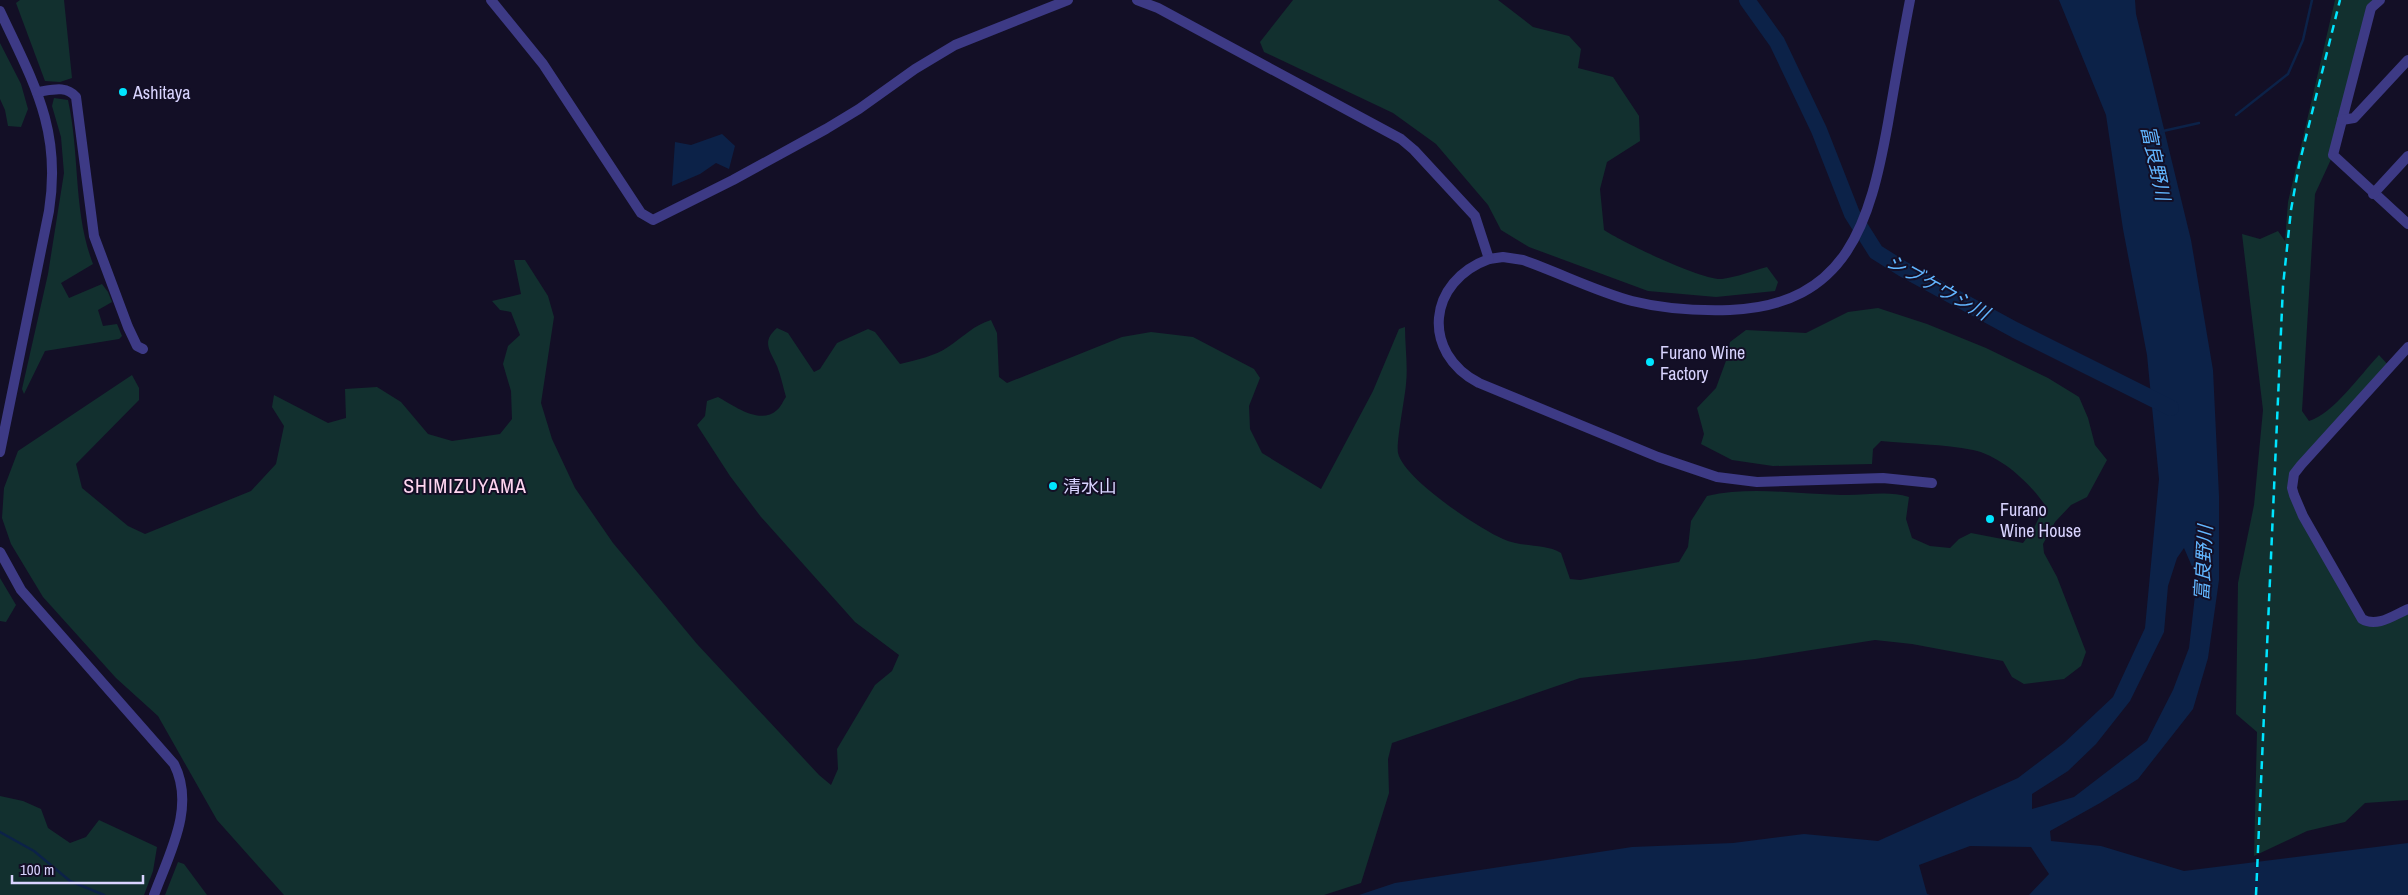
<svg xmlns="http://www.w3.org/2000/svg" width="2408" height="895" font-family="'Archivo Narrow','Noto Sans JP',sans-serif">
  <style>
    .green { fill: #12302f }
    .water { fill: #0c2248; fill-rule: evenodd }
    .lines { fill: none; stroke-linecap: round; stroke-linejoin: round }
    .stream { stroke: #0c2248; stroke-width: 2.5 }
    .river { stroke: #0c2248; stroke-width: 16 }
    .minor { stroke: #3d3a85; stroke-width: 10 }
    .rail { stroke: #00e5ff; stroke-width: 2.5; stroke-dasharray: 8 6; stroke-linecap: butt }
    .poi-dot { fill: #00e5ff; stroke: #130f26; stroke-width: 2 }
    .labels { text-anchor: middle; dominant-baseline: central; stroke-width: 4; stroke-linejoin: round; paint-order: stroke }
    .poi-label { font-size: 18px; fill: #d9d4ff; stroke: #130f26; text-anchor: start }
    .water-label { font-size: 19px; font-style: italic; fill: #62b6ff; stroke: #130f26 }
    .quarter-label { font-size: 20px; letter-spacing: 1px; fill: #ffd6f0; stroke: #130f26 }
  </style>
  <rect width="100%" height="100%" fill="#130f26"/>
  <g class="green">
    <path d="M20 0H64L72 78 60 82 45 81 16 3Z"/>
    <path d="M1293 0H1498L1533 27 1569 36 1581 49 1578 68 1613 77 1639 116 1640 141 1607 162 1600 189 1604 230C1622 242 1703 281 1722 279 1737 277 1752 271 1767 267L1778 282 1775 291 1716 297 1648 291 1529 247 1501 230 1488 205 1436 144 1393 113 1264 52 1260 42Z"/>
    <path d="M2335 0H2380L2371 9 2333 155 2315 194 2302 411 2309 421C2334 413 2360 375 2379 355L2390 367 2301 465 2292 488 2368 622 2408 609V800L2365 803 2345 822 2307 831 2254 856 2257 732 2236 714 2238 583 2254 505 2263 410 2242 234 2260 239 2278 231 2285 241 2288 202Z"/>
    <path d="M0 43 21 84 28 109 21 127 8 126 5 110 0 99Z"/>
    <path d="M54 98 68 100C80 154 73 212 93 264L61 283 69 298 102 284 108 292 112 302 98 310 103 326 117 324 122 336 119 339 45 351 24 394 22 389 48 274 64 173 61 137 52 106Z"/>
    <path d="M514 260H525L548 296 554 317 541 403 552 439 575 488 613 543 697 644 819 775 831 785 838 769 837 749 875 685 892 671 899 655 855 622 761 517 730 476 697 425 705 416 707 401 718 397C733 405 760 426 777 410 781 407 783 401 786 397 783 387 781 376 777 366 770 350 761 342 777 328L788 333 814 372 820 369 837 343 868 329 875 332 900 364C916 360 935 356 948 347 963 337 974 325 991 320L997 333 999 377 1007 383 1122 337 1151 332 1193 337 1254 369 1260 378 1249 406 1250 429 1262 453 1321 489 1373 391 1399 329 1405 327C1405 346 1408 366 1406 384 1405 398 1396 442 1398 453 1404 479 1478 528 1503 539 1522 548 1544 543 1561 553L1570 579 1580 580 1679 562 1688 547 1691 521 1707 496C1750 486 1797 494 1841 495 1865 496 1886 490 1909 497L1906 519 1912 538 1930 546 1950 548 1959 539 1971 533 2023 543 2035 526 2045 505C2029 482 2001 456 1973 450 1943 444 1911 444 1881 441L1873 449 1872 464 1773 466 1732 460 1701 444 1704 434 1697 408 1716 388 1727 358 1730 342 1746 330 1806 333 1848 312 1878 308 1927 324 1986 348 2048 378 2079 397 2088 418 2095 445 2107 460 2087 497 2071 505 2055 522 2043 544 2044 553 2057 577 2086 652 2081 666 2064 679 2024 684 2012 677 2003 661 1912 644 1875 640 1755 659 1580 678 1392 743 1388 759 1389 793 1361 883 1324 895H284L217 820 158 716 116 678 43 597 11 544 2 518 4 488 18 451 132 375 139 388V400L76 464 82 488 128 526 145 534 251 491 276 464 284 426 272 407 274 395 328 423 346 418 345 389 377 387 401 402 428 434 452 441 500 434 512 419 511 391 503 364 508 346 520 335 511 312 500 310 492 301 521 294Z"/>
    <path d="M0 578 16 605 6 622 0 621Z"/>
    <path d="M0 796 23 801 41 809 48 828 70 843 86 837 99 820 157 847 153 871 144 895H0Z"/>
    <path d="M178 862 184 864 207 895H165Z"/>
  </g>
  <g class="water">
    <path d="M2059 0H2135L2136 14 2191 240 2213 370 2219 496V580L2208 658 2193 709 2138 779 2100 803 2050 831 2051 841 2101 846 2184 871 2408 843V895H2029L2049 874 2031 847 1970 846 1919 865 1927 894 1930 895H1359L1395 883 1632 847 1733 843 1804 834 1878 841 2018 778 2064 743 2113 697 2145 628 2159 479 2147 355 2123 229 2106 115ZM2184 548 2197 578 2189 648 2173 690 2147 741 2074 797 2032 809V794L2068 771 2096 744 2130 701 2164 632 2168 586 2177 558Z"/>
    <path d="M722 134 735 146 729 169 716 163 700 174 672 186 675 142 691 145Z"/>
  </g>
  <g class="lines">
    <g class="stream">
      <path d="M2236 115 2288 74 2303 40 2312 0"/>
      <path d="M2163 131 2199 123"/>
      <path d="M0 832 34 851 70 881 104 895"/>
    </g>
    <path class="river" d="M1747 0 1777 42 1819 130 1852 214 1876 252 1903 269 2015 330 2171 408"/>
    <g class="minor">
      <path d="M491 0 543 64 641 213 653 220 733 180 826 129 859 109 915 69 955 45 1068 0"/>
      <path d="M1137 0 1158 8 1401 139 1414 150 1475 216 1489 259 1503 257 1523 260C1560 273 1595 291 1632 301 1664 309 1697 311 1730 310 1848 305 1870 222 1888 123 1895 82 1902 41 1910 0"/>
      <path d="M2380 0 2371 8 2333 155 2408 224"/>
      <path d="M0 11C33 82 62 129 49 211L0 452"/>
      <path d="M37 92C52 90 66 85 76 97L94 236 128 327 137 346 143 349"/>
      <path d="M2342 120 2354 118 2408 60"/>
      <path d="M2373 194 2408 156"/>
      <path d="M1489 259C1428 281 1420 352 1479 383L1658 457 1717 477 1757 482 1883 478 1932 483"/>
      <path d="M2408 347 2301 465 2294 474 2292 488 2294 495 2303 516 2362 619C2377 628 2394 615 2408 609"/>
      <path d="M0 552 21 590 174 764C196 807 169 854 154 895"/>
    </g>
    <path class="rail" d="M2256 895 2283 286 2291 210 2299 165 2340 0"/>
  </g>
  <g class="poi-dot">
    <circle cx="123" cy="92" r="5"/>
    <circle cx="1650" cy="362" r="5"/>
    <circle cx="1053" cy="486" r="5"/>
    <circle cx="1990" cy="519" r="5"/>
  </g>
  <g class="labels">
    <g class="poi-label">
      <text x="133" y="92">Ashitaya</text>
      <text x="1660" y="352">Furano Wine<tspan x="1660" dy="21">Factory</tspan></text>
      <text x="1063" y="486">清水山</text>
      <text x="2000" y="509">Furano<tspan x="2000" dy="21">Wine House</tspan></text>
    </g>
    <g class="water-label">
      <text transform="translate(2156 163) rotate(78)">富良野川</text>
      <text transform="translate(1938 287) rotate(29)">シブケウシ川</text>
      <text transform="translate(2203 563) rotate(-87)">富良野川</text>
    </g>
    <g class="quarter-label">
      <text x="465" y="485">SHIMIZUYAMA</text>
    </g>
  </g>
  <path d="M12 875v8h131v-8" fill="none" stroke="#d9d4ff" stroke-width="2.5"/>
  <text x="20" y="875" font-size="15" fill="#d9d4ff" stroke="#130f26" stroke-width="4" paint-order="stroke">100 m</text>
</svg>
